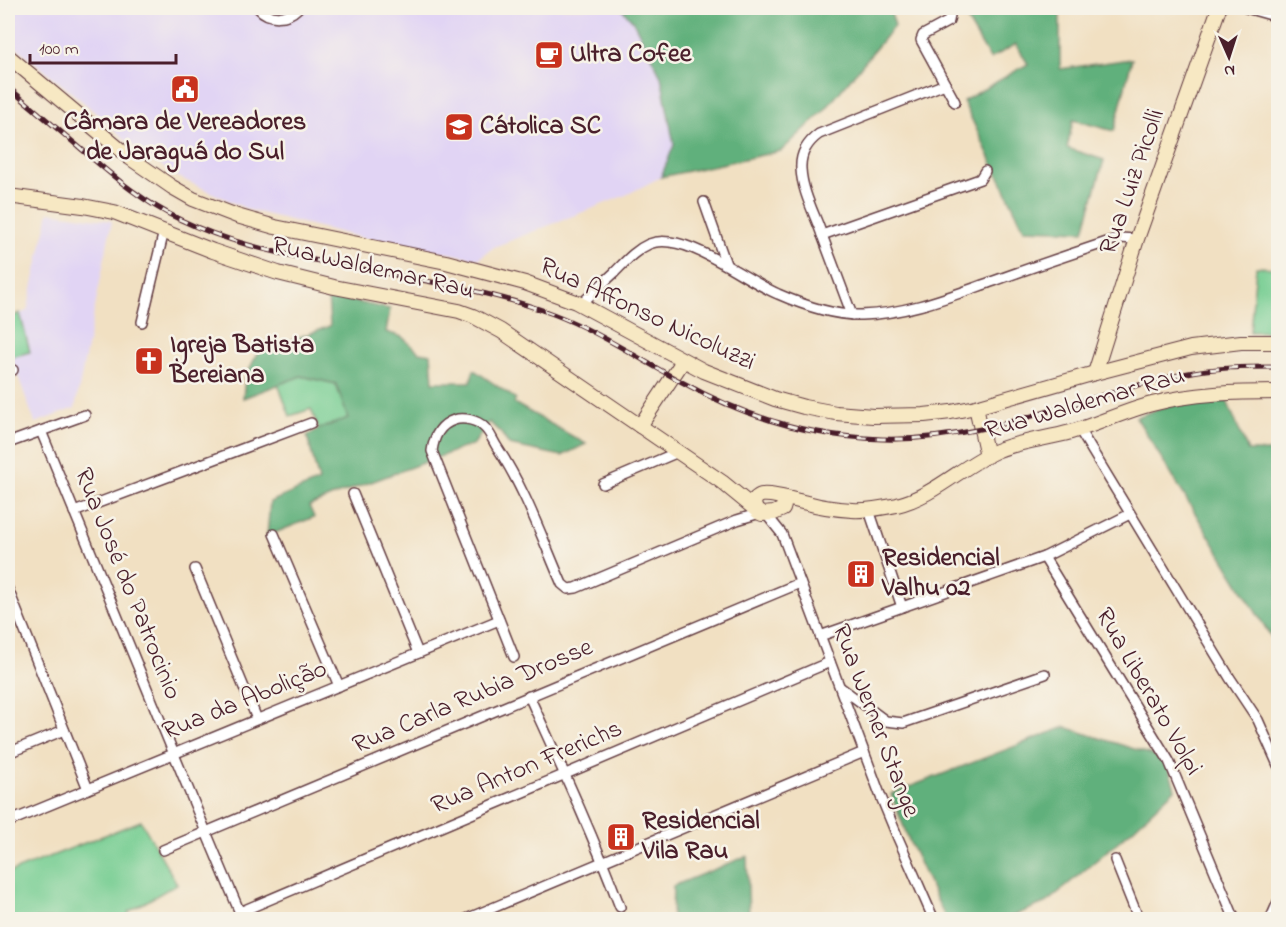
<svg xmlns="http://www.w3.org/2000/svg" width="1286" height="927" font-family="'Indie Flower',sans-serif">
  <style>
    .built { fill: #e1d4f4 }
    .green { fill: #76cd92; stroke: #60765e; stroke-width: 1.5 }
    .forest { fill: #60b07c; stroke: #556854; stroke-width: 1.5 }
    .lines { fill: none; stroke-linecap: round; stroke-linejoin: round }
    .street-casing { stroke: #633c42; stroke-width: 12 }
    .secondary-casing { stroke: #633c42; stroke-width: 16 }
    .street { stroke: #fff; stroke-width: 9 }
    .secondary { stroke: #f7e8c3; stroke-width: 14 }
    .rail-casing { stroke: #4a1f2b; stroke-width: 5 }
    .rail { stroke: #f7f3e8; stroke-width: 3; stroke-dasharray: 9; stroke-linecap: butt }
    .labels { text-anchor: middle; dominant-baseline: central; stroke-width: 5; stroke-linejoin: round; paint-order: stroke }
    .poi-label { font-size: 26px; font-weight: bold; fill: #4a1f2b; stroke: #f7f3e8; text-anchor: start }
    .street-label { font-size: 26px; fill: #4a1f2b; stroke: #f7f3e8 }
  </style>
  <rect width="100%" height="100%" fill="#f7f3e8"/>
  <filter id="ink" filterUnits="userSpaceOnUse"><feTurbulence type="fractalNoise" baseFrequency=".0167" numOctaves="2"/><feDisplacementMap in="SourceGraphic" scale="12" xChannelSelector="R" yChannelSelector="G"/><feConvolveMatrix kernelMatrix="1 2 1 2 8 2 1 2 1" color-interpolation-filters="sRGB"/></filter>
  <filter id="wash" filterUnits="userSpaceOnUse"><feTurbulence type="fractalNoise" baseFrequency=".008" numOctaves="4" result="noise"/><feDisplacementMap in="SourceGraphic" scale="24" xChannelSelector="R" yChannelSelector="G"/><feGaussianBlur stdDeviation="1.35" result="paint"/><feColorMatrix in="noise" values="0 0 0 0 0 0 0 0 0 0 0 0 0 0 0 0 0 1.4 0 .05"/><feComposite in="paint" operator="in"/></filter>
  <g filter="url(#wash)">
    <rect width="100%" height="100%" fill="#f1e0c2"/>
    <g class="built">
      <path d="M8 8H889L895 25 824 111 781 151 661 177 626 195 494 247 478 259 419 247H412L371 240 249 210 174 175 128 142 82 101 16 47 8 31Z"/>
      <path d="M49 212 112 221 75 408 35 423 8 348V318L27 311Z"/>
    </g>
    <g class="green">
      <path d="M1256 267 1278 268V331L1250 332Z"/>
      <path d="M20 313 30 352 11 357 8 348V318Z"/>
      <path d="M301 376 336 384 348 419 319 429 311 409 290 416 278 384Z"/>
      <path d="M141 821 177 884 128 912 131 919H8V873Z"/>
    </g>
    <g class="forest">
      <path d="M621 8H889L895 25 824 111 781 151 661 177 674 145 661 76 633 21Z"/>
      <path d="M977 8H1060V69L1132 59 1114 131 1073 120 1067 148 1104 160 1084 231 1024 229 963 101 1028 64 1016 44 990 59 964 15Z"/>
      <path d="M328 296 390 309 386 332 402 337 419 352 431 354 433 382H470L474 370 516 399 514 403 586 444 562 456 509 445 501 433 489 422 474 444 336 495 309 506 314 517 267 536 270 502 319 481 307 436 319 429 348 418 336 384 301 376 243 398 245 378 258 352 330 326Z"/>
      <path d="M1205 401H1227L1248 451H1278V648L1136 417 1170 405Z"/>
      <path d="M1065 727 1166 759 1175 789 1133 829 1047 902 1003 920 946 919 910 843 891 794Z"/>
      <path d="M747 856 749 919H672L673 886Z"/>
    </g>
  </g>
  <g filter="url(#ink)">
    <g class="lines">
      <g class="street-casing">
        <g id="street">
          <path d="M258 8C269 20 287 19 298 8"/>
          <path d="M947 8 950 15 949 21 923 35 921 40 955 102"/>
          <path d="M1246 8 1278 17"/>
          <path d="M704 202 726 264"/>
          <path d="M822 235 980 179 985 171"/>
          <path d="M581 304C592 294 603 283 614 273 625 262 635 250 649 244 685 230 744 280 778 294 803 305 834 316 861 315 907 314 951 296 994 281 1035 266 1077 252 1119 238L1137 239"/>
          <path d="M852 315C841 286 830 257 819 227 812 209 802 189 801 169 800 154 808 142 819 134L945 84"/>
          <path d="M142 322 164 231"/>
          <path d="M8 372 13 370"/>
          <path d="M1079 429 1230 678 1258 720 1278 765"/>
          <path d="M41 431 206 832 243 920"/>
          <path d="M8 443 85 415"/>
          <path d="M603 484 678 452"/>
          <path d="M353 494 418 653"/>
          <path d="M869 510 902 607"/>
          <path d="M74 512 311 423"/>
          <path d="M766 514 782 534 881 797 898 838 934 920"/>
          <path d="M274 534 339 686"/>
          <path d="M1044 557 1169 761 1235 920"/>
          <path d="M195 569 257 719"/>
          <path d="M8 589 88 789"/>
          <path d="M820 636 1044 557 1130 514"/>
          <path d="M514 657 432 451C434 437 439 425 454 420 464 417 477 420 484 427 490 432 493 441 497 447 525 489 542 538 562 584L568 589 576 588 737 520 760 513"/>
          <path d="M840 687 886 721 903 723 1045 674"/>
          <path d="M529 696C561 766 593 835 620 907"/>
          <path d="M8 753 64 730"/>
          <path d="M8 822 499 620"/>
          <path d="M163 850 800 583"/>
          <path d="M1115 860 1139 920"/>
          <path d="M240 912 830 662"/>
          <path d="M464 920 864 752"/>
          <path d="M1270 920 1278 902"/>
        </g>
      </g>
      <g class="secondary-casing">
        <g id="secondary">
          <path d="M8 56 130 158 172 187 193 199 237 216 275 227 446 262 525 283 576 302 704 371 775 399 804 407 836 413 873 416 924 415 951 412 976 407 1095 373 1191 348 1241 342H1278"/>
          <path d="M8 196 83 206 114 212 213 251 278 273 334 287 459 311 473 316 501 331 722 482 755 509"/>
          <path d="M1095 373 1137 239 1219 8"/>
          <path d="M976 407 987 456"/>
          <path d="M640 426 683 361"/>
          <path d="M781 498C784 501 785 504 783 509L774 513 762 514C756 512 753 506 755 499 758 497 759 495 762 495 771 493 797 501 807 503 821 507 837 509 852 510 867 511 882 508 897 505 934 496 962 466 996 451 1019 441 1046 439 1071 432 1098 424 1125 411 1152 404 1194 393 1236 392 1278 392"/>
        </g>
      </g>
      <use href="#street" class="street"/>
      <use href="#secondary" class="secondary"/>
      <g class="rail-casing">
        <path id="rail" d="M8 87C34 109 60 131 86 153 116 179 145 203 181 220 225 241 271 252 319 261 395 276 480 287 553 314 596 330 639 359 680 381 742 416 811 437 882 439 987 442 1083 395 1183 374 1215 367 1246 367 1278 367"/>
      </g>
      <use href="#rail" class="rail"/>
    </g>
  </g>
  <defs>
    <g id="cafe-square" transform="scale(1.5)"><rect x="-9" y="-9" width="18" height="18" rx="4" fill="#c8321e" stroke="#f7f3e8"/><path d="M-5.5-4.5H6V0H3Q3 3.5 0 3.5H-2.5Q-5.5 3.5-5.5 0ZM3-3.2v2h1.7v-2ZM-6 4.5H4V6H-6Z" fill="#fff"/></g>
    <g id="civic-square" transform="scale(1.5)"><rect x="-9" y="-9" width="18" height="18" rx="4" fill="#c8321e" stroke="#f7f3e8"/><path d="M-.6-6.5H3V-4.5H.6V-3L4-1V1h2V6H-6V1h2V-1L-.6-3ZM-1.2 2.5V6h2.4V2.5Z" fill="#fff"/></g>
    <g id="university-square" transform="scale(1.5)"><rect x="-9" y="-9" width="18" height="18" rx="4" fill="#c8321e" stroke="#f7f3e8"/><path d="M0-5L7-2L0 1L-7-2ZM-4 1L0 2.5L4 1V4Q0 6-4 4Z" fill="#fff"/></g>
    <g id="church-square" transform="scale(1.5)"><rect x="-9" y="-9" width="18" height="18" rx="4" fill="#c8321e" stroke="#f7f3e8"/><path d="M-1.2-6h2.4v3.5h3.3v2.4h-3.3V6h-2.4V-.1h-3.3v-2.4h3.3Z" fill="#fff"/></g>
    <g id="building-square" transform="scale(1.5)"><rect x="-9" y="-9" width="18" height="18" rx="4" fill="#c8321e" stroke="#f7f3e8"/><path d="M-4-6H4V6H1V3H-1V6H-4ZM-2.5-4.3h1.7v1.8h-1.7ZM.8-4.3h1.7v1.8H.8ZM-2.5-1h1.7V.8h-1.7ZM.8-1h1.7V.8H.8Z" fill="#fff"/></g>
  </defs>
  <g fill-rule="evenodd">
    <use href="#cafe-square" x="549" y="55"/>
    <use href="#civic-square" x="185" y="89"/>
    <use href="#university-square" x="459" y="127"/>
    <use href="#church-square" x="149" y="361"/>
    <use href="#building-square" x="861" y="574"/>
    <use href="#building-square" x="621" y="837"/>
  </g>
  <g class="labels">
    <g class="poi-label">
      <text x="570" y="55">Ultra Cofee</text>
      <text x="185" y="123" text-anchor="middle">Câmara de Vereadores<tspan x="185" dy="30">de Jaraguá do Sul</tspan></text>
      <text x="480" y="127">Cátolica SC</text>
      <text x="170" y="346">Igreja Batista<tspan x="170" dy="30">Bereiana</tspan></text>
      <text x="882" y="559">Residencial<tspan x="882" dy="30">Valhu 02</tspan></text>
      <text x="642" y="822">Residencial<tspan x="642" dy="30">Vila Rau</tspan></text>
    </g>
    <g class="street-label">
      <text transform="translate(1133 182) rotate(-71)">Rua Luiz Picolli</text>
      <text transform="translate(373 269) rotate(13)">Rua Waldemar Rau</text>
      <text transform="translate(647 315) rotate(25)">Rua Affonso Nicoluzzi</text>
      <text transform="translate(1085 404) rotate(-16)">Rua Waldemar Rau</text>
      <text transform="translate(127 584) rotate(68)">Rua José do Patrocinio</text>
      <text transform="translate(1148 692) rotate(60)">Rua Liberato Volpi</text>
      <text transform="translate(473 697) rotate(-23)">Rua Carla Rubia Drosse</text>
      <text transform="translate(245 701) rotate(-22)">Rua da Abolição</text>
      <text transform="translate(875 721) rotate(69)">Rua Werner Stange</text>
      <text transform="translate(527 768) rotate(-23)">Rua Anton Frerichs</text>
    </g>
  </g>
  <rect width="1286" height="927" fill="none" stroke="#f7f3e8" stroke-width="30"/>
  <g transform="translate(1229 57) rotate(177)" stroke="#f7f3e8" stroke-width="4.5" paint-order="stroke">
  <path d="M0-4.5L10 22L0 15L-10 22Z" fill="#4a1f2b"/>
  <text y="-9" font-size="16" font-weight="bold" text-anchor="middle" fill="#4a1f2b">N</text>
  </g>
  <path d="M30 54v9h146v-9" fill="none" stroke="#4a1f2b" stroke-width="3"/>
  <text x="39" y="54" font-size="18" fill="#4a1f2b" stroke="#f7f3e8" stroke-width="4.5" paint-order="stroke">100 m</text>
</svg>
